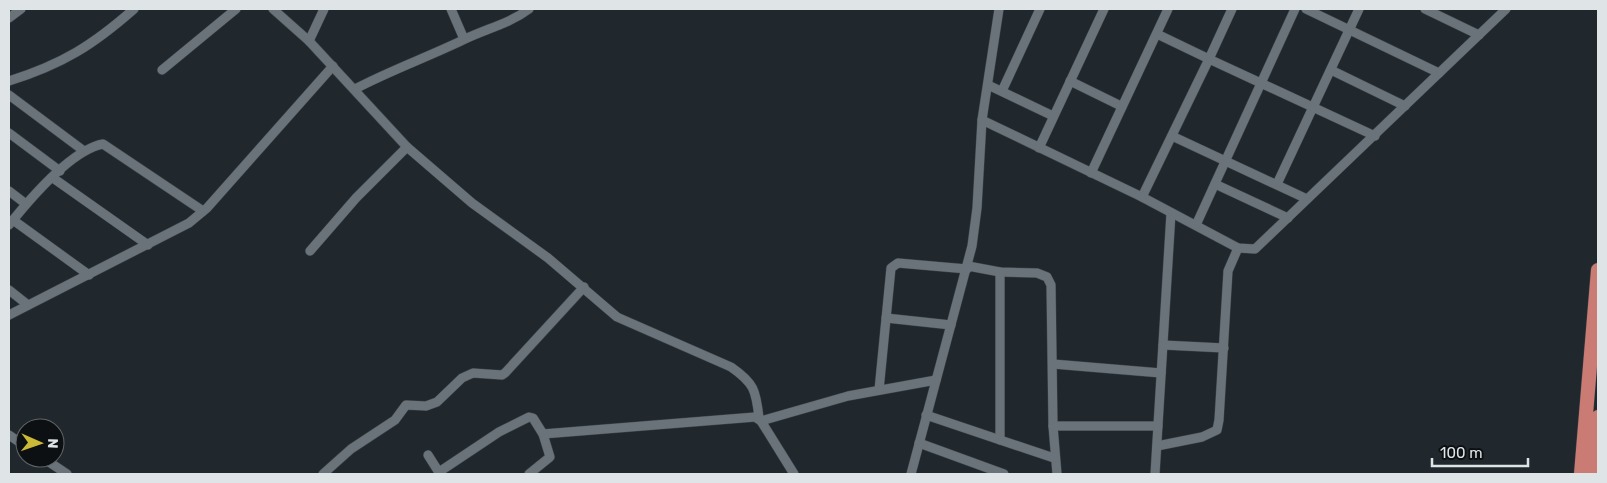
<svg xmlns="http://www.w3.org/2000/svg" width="1607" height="483" font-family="Rubik,sans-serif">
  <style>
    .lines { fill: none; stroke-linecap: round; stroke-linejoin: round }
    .minor-casing { stroke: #3d4447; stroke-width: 10 }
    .highway-casing { stroke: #3d4447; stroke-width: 15 }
    .minor { stroke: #6b737a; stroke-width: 9 }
    .highway { stroke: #ca7c74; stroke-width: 14 }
  </style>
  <rect width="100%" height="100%" fill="#21282d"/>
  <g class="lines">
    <g class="minor-casing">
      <g id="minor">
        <path d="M273 9 309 41 407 147 472 203 548 258 617 317 731 367C754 383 756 390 759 418"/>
        <path d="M451 9 464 39"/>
        <path d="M999 9 982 120 1142 197 1238 248 1255 249 1506 9"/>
        <path d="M1306 9 1439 73"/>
        <path d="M1425 9 1479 35"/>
        <path d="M9 18 21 9"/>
        <path d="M1157 34 1209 59 1232 9"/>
        <path d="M309 41 324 9"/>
        <path d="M162 70 236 9"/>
        <path d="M1331 70 1405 106"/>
        <path d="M9 81C63 64 93 45 134 9"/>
        <path d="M1070 81 1121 106"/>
        <path d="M988 85 1053 116"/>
        <path d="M355 89C391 70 428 57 463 40 485 29 509 24 529 9"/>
        <path d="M1002 91 1040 9"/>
        <path d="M9 95 84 151"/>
        <path d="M9 133 60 171"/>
        <path d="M1172 136 1307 199"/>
        <path d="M1039 148 1104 9"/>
        <path d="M1091 173 1168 9"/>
        <path d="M53 178 148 245"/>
        <path d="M1215 184 1288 218"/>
        <path d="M1277 184 1359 9"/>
        <path d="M9 191 26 204"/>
        <path d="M1142 197 1209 59 1375 136"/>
        <path d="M13 220 89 275"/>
        <path d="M9 225C29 200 71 150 103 144L203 211"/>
        <path d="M1196 225 1295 9"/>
        <path d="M310 251 356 198 407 147"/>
        <path d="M968 266 1000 272 1037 273 1047 277 1051 285 1053 426 1057 474"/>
        <path d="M9 290 28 305"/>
        <path d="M9 315 189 223 207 208 333 66"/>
        <path d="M886 318 951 325"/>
        <path d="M1163 345 1224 348"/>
        <path d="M1053 364 1161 373"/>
        <path d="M879 390 891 268 898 263 967 269"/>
        <path d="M926 415 1054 458"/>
        <path d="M761 421 848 396 936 380"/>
        <path d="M1053 426H1158"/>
        <path d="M9 435 25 446"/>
        <path d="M1000 440V272"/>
        <path d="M919 443 1004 474"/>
        <path d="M1157 446 1202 437 1217 430 1219 420 1228 271 1238 248"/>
        <path d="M428 455 440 474"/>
        <path d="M43 458 67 474"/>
        <path d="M439 472 499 432 529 417 533 418 543 434 755 417 761 421 794 474"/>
        <path d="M323 474 351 449 395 420 406 405 426 406 437 402 462 378 473 373 502 375 505 373 584 287"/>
        <path d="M529 474 550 457 543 434"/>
        <path d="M911 474 972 246 977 208 982 120"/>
        <path d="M1155 474 1171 213"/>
      </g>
    </g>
    <g class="highway-casing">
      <g id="highway">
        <path d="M1581 474 1598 270"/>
        <path d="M1594 474 1598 417"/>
      </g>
    </g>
    <use href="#minor" class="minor"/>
    <use href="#highway" class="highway"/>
  </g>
  <rect width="1607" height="483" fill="none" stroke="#dfe4e7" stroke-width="20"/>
  <g transform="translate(40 443) rotate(92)"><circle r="24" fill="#0d1013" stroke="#616568"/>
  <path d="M0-4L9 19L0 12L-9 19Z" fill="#cdb938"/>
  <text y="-8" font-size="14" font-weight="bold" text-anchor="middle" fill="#dfe4e7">N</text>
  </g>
  <path d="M1432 458v8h96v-8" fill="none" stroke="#dfe4e7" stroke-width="2.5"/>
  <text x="1440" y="458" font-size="15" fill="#dfe4e7" stroke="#0d1013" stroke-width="4" paint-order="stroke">100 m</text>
</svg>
